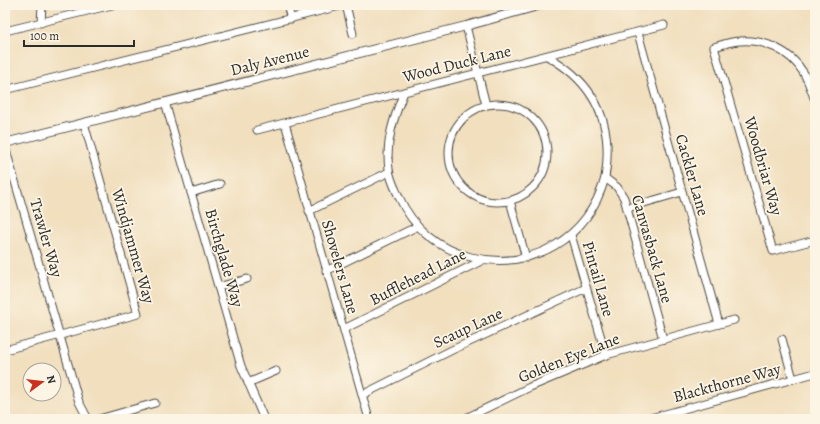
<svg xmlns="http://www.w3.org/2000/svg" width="820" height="424" font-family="Alegreya,serif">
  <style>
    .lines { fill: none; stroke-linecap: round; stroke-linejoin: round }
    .minor-casing { stroke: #494641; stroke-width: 9 }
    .tertiary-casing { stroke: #494641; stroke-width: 10 }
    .minor { stroke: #fff; stroke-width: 7 }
    .tertiary { stroke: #fff; stroke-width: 8 }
    .labels { text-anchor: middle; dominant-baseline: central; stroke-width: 3.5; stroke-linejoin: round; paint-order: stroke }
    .street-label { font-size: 16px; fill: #2b2b2b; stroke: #fcf5e5 }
  </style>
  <rect width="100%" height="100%" fill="#fcf5e5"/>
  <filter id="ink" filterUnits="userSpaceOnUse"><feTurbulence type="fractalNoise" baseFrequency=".025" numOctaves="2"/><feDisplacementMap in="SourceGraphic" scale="8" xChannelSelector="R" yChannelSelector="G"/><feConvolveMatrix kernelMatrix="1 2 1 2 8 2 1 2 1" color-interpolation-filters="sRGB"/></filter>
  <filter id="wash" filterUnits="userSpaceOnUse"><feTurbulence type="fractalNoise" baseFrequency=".012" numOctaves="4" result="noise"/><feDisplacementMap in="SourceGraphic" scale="16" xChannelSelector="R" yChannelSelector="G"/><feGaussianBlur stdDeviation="0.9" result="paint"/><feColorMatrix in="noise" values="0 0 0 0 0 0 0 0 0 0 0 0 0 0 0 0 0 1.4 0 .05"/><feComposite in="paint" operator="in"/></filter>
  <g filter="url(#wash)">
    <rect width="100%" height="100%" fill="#f1dfbe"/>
  </g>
  <g filter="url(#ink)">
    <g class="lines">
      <g class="minor-casing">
        <g id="minor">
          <path d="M287 5 291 19"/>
          <path d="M346 5 353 34"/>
          <path d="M41 23 42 5"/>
          <path d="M466 26 486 105"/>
          <path d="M5 31 112 5"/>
          <path d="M638 33 719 324"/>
          <path d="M547 56C596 83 614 124 605 178L617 187 624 198 663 339"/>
          <path d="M5 90 344 5"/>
          <path d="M404 92C394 117 385 142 389 169 390 179 395 188 399 197 413 228 439 249 471 257 532 271 588 239 605 178"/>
          <path d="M815 100C811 91 809 81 803 72 790 51 765 39 740 41 731 41 722 45 714 47L773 251 815 240"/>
          <path d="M165 102 241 366 264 419"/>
          <circle cx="498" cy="153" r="49"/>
          <path d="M285 123 369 419"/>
          <path d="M257 130 664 25"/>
          <path d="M5 147 79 402 88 419"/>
          <path d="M191 193 220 184"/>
          <path d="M510 201 526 258"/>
          <path d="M627 208 682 192"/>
          <path d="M309 211 389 172"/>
          <path d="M571 235 606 355"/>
          <path d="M326 271 418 226"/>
          <path d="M218 287 247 279"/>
          <path d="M344 329 483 260"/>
          <path d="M782 339 793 379"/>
          <path d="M5 350 138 314 84 123"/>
          <path d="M248 383 276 371"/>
          <path d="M362 395 452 350 586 288"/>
          <path d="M99 419 155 403"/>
          <path d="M464 419 530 387 606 355 734 320"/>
          <path d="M647 419 815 373"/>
        </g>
      </g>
      <g class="tertiary-casing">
        <path id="tertiary" d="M5 143 466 26 541 5"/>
      </g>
      <use href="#minor" class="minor"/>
      <use href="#tertiary" class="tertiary"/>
    </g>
  </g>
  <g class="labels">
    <g class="street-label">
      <text transform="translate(270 61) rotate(-14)">Daly Avenue</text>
      <text transform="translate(457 64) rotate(-14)">Wood Duck Lane</text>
      <text transform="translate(763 166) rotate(74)">Woodbriar Way</text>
      <text transform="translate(692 175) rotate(74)">Cackler Lane</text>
      <text transform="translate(46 238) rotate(74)">Trawler Way</text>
      <text transform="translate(133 246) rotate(74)">Windjammer Way</text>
      <text transform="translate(652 249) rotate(74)">Canvasback Lane</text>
      <text transform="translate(224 258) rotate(74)">Birchglade Way</text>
      <text transform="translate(340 267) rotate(74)">Shovelers Lane</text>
      <text transform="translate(418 277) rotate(-27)">Bufflehead Lane</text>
      <text transform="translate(598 279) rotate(74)">Pintail Lane</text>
      <text transform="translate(468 328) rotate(-25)">Scaup Lane</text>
      <text transform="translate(569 358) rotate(-22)">Golden Eye Lane</text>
      <text transform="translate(727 383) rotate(-15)">Blackthorne Way</text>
    </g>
  </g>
  <rect width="820" height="424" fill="none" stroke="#fcf5e5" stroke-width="20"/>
  <g transform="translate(42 382) rotate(75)"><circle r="19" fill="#fcf5e5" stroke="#a8a49b"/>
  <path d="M0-3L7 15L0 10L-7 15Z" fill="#c8321e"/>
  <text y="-6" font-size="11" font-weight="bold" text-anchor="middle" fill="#2b2b2b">N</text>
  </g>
  <path d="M24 40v6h110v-6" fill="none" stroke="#2b2b2b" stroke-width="2"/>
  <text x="30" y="40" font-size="12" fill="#2b2b2b" stroke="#fcf5e5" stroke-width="3" paint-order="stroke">100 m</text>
</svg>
